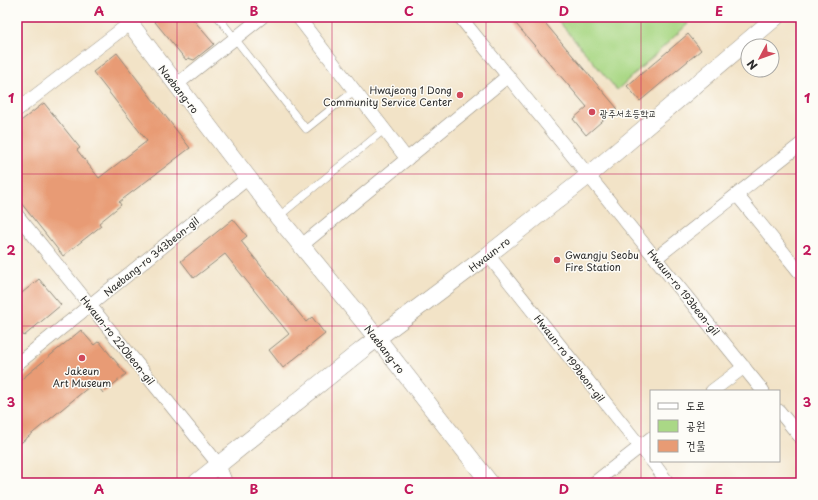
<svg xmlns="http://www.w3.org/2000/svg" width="818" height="500" font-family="'Playpen Sans','Poor Story',sans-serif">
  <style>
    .green { fill: #aad886; stroke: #6a8258 }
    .building { fill: #e89b74 }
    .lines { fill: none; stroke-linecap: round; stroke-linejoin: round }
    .service-casing { stroke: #8e8779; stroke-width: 8 }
    .minor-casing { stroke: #8e8779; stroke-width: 14 }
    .tertiary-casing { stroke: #8e8779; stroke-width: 18 }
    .service { stroke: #fff; stroke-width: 7 }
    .minor { stroke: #fff; stroke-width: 13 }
    .tertiary { stroke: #fff; stroke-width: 17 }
    .grid { fill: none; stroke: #c2185b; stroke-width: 1; stroke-opacity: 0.55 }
    .poi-dot { fill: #d1495b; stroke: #fdfcf7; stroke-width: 1.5 }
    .labels { text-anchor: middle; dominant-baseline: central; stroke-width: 3; stroke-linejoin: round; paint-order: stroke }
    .street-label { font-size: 10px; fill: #2b2b2b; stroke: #fdfcf7 }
    .poi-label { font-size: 10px; fill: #2b2b2b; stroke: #fdfcf7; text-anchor: start }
    .neatline { fill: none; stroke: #c2185b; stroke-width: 1.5 }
    .grid-label { font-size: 13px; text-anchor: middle; font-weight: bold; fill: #c2185b }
  </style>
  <rect width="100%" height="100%" fill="#fdfcf7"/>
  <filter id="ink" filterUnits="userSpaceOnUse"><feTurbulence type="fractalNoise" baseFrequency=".025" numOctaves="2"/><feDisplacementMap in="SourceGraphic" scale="8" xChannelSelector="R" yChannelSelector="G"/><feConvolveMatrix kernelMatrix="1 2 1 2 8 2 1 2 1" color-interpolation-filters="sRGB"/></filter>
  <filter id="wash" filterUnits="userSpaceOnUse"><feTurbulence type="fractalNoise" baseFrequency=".012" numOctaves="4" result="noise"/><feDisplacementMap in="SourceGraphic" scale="16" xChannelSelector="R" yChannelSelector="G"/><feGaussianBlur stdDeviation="0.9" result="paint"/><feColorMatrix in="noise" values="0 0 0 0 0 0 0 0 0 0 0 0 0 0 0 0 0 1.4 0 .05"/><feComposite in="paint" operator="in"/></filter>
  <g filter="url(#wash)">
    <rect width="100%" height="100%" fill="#f2e3c7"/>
    <path class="green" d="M555 17H683L688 24 617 90Z"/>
    <g id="blocks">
      <g class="building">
        <path d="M151 17H191L214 44 194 60 188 58 186 60Z"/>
        <path d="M510 17H540L617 108 586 135 573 119 587 107Z"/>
        <path d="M688 34 701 50 640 101 627 86Z"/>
        <path d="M117 53 190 148 119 202 121 205 99 223 101 226 63 256 17 198V124L44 103 80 148 77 150 99 178 147 141 93 72Z"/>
        <path d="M233 219 247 236 241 241 306 322 312 317 325 334 283 368 269 350 289 334 225 254 194 278 181 261Z"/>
        <path d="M39 279 61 305 24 336 17 327V297Z"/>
        <path d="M81 330 94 345 99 341 126 374 103 393 95 382 17 446V383Z"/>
      </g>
    </g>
  </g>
  <g filter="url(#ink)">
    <use href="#blocks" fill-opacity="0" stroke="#8e8779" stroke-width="1"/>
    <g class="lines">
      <g class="service-casing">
        <g id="service">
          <path d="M218 17 306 129 355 90"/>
          <path d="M278 217 385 129"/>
        </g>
      </g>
      <g class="minor-casing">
        <g id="minor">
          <path d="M298 17 407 159"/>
          <path d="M460 17 763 391"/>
          <path d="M176 85 262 17"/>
          <path d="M17 110 130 23"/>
          <path d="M737 195 801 274"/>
          <path d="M17 215 219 465 226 483"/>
          <path d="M302 245 508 76"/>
          <path d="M488 255 651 460"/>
          <path d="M656 258 801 144"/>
          <path d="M17 364 248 178"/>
          <path d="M712 391 744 367"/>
          <path d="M779 411 801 438"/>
          <path d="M652 461 668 483"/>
          <path d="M594 483 651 438"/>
        </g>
      </g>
      <g class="tertiary-casing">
        <g id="tertiary">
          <path d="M125 17 278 217 377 338 490 483"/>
          <path d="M196 483 363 349 488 255 589 175 776 17"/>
        </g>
      </g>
      <use href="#service" class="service"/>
      <use href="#minor" class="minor"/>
      <use href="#tertiary" class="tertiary"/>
    </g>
  </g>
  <path class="grid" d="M177 17V483M332 17V483M486 17V483M641 17V483M17 174H801M17 326H801"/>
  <g class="poi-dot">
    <circle cx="460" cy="95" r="4"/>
    <circle cx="592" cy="112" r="4"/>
    <circle cx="557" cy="260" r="4"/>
    <circle cx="82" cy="358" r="4"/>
  </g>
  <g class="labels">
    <g class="street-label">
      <text transform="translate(179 89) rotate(52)">Naebang-ro</text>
      <text transform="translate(489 254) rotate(-38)">Hwaun-ro</text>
      <text transform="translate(151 256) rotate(-39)">Naebang-ro 343beon-gil</text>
      <text transform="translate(684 292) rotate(51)">Hwaun-ro 193beon-gil</text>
      <text transform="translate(118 340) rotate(51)">Hwaun-ro 220beon-gil</text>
      <text transform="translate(385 349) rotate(52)">Naebang-ro</text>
      <text transform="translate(570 358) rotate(52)">Hwaun-ro 199beon-gil</text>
    </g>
    <g class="poi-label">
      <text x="452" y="89" text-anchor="end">Hwajeong 1 Dong<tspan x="452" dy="12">Community Service Center</tspan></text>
      <text x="600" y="112">광주서초등학교</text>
      <text x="565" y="254">Gwangju Seobu<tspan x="565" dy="12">Fire Station</tspan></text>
      <text x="82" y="370" text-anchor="middle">Jakeun<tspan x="82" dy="12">Art Museum</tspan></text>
    </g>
  </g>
  <rect width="818" height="500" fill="none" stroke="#fdfcf7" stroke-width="44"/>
  <rect x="650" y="390" width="130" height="72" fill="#fdfcf7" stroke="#a9a8a5"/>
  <rect x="658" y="403" width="20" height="6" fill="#ffffff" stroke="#a9a8a5"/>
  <text x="686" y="410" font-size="12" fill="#2b2b2b">도로</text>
  <rect x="658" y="420" width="20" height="12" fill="#aad886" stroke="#a9a8a5"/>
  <text x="686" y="430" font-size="12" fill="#2b2b2b">공원</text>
  <rect x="658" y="440" width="20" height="12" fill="#e89b74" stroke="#a9a8a5"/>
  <text x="686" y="450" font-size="12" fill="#2b2b2b">건물</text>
  <g transform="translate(760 58) rotate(229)"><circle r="19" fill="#fdfcf7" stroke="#a9a8a5"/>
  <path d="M0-3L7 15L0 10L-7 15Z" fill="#d1495b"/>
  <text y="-6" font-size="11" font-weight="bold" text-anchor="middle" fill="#2b2b2b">N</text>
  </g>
  <rect x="22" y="22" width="774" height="456" class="neatline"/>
  <g class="grid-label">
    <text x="99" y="16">A</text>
    <text x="254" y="16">B</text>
    <text x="409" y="16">C</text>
    <text x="564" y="16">D</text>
    <text x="719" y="16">E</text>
    <text x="11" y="103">1</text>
    <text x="807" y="103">1</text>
    <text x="11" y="255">2</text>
    <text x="807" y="255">2</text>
    <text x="11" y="407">3</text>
    <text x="807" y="407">3</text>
    <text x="99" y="494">A</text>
    <text x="254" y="494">B</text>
    <text x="409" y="494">C</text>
    <text x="564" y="494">D</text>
    <text x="719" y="494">E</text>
  </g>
</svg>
